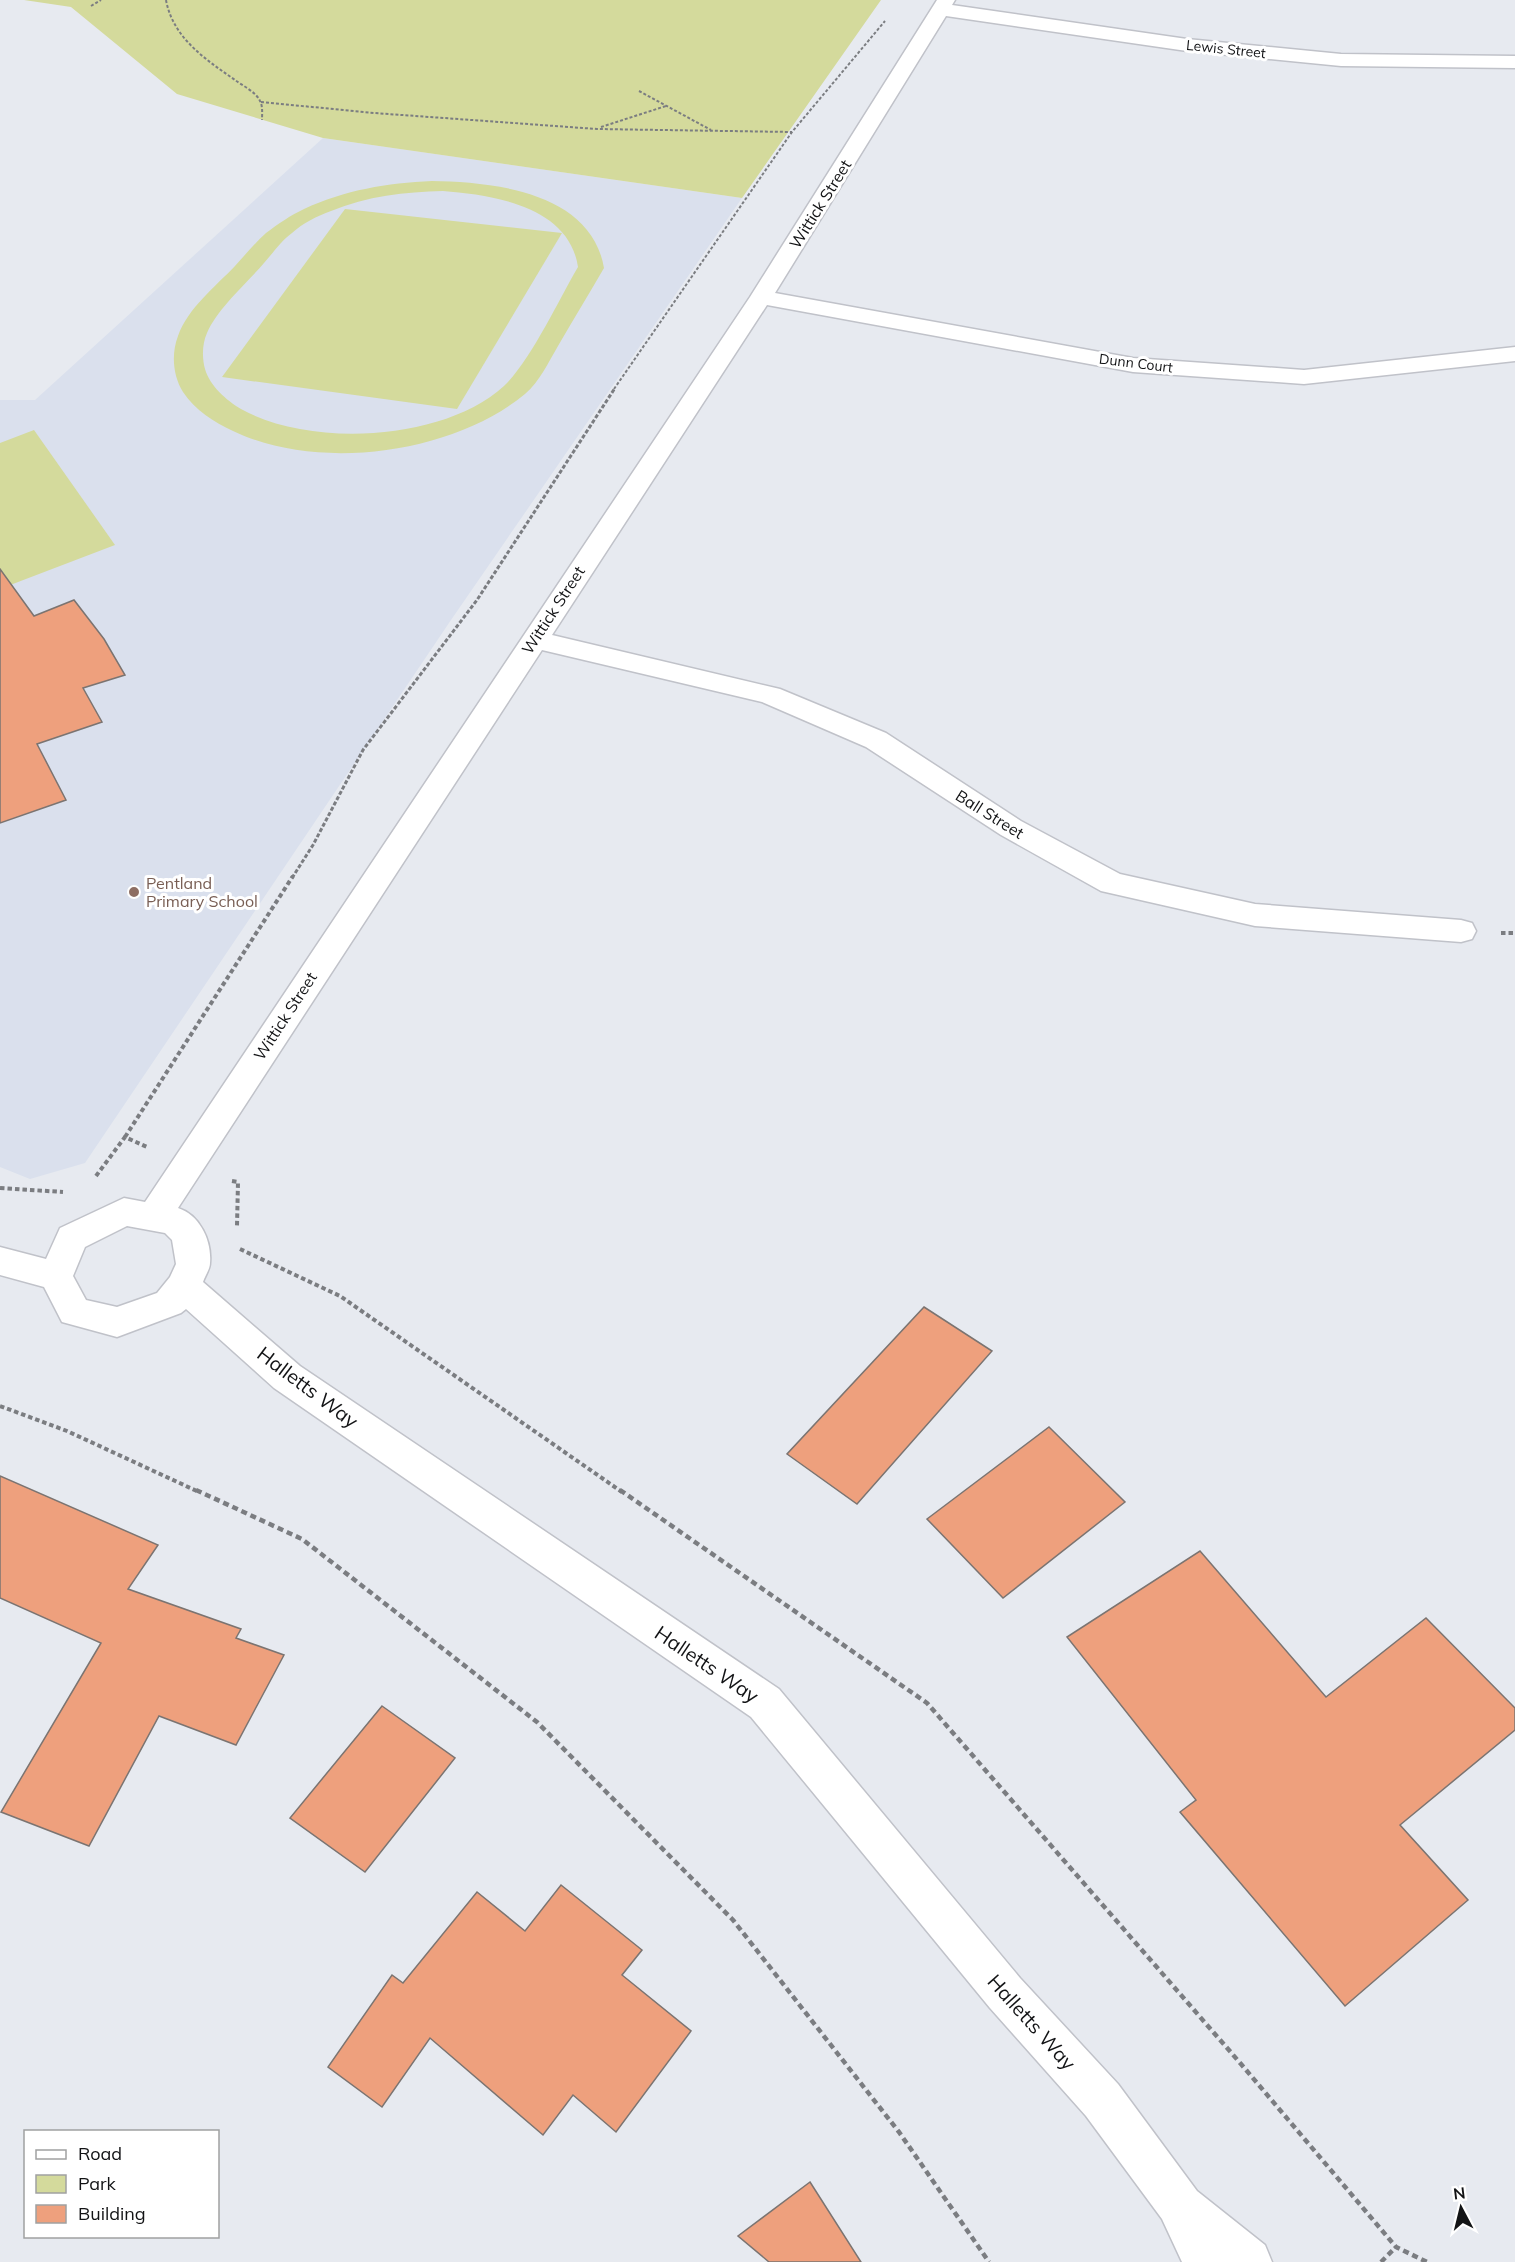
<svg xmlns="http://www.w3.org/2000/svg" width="1515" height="2262" font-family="Mulish,sans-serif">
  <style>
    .built { fill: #dae0ed }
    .green { fill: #d4da9c; fill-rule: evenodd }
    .building { fill: #eea07d; stroke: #7b7471; stroke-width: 1.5 }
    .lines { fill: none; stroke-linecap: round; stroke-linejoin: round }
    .street-casing { stroke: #c0c2c9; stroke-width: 3 }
    .path-far3 { stroke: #7b7d81; stroke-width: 2; stroke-dasharray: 3 2; stroke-linecap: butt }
    .path-far2 { stroke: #7b7d81; stroke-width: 3; stroke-dasharray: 4 2; stroke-linecap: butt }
    .path-far1 { stroke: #7b7d81; stroke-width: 4; stroke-dasharray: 4.5 3; stroke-linecap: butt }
    .path { stroke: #7b7d81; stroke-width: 4.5; stroke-dasharray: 6 4; stroke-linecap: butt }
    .street { fill: #fff; fill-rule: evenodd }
    .education-dot { fill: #8d6e63; stroke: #fff; stroke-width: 2 }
    .labels { text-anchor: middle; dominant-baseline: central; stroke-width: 6; stroke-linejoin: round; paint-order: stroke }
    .far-street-label { font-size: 14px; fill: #121315; stroke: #fff }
    .street-label { font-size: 16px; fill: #121315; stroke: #fff }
    .education-label { font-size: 16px; fill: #785e54; stroke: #fff; text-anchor: start }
    .near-street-label { font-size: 20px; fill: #121315; stroke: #fff }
  </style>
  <rect width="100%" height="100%" fill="#e7eaf0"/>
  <path class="built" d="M323 138 742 198 451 620 85 1163 30 1179 0 1167V400H35Z"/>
  <g class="green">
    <path d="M24 0H881L742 198 323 138 177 94 71 7Z"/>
    <path d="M432 181C494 182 591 192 604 268 589 294 573 320 558 346 548 363 540 381 525 394 452 454 318 472 233 431 214 422 195 410 183 392 173 376 171 354 178 336 188 308 215 287 235 266 245 255 255 243 266 233 278 224 291 215 304 209 345 190 387 183 432 181ZM443 191C493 195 569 206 578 267 558 301 531 360 504 386 444 441 310 448 241 409 226 400 210 386 205 369 202 358 202 344 207 333 217 309 247 283 264 263 273 253 281 241 292 233 303 223 317 216 331 211 367 196 405 192 443 191Z"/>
    <path d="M345 209 562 233 457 409 222 377Z"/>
    <path d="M34 430 115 545 5 587 0 580V443Z"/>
  </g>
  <g class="building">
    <path d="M0 569 34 616 74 600 104 639 125 675 83 688 102 722 37 744 66 800 0 823Z"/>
    <path d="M924 1307 992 1351 857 1504 787 1454Z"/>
    <path d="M1049 1427 1125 1502 1003 1598 927 1519Z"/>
    <path d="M0 1476 158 1545 128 1589 241 1629 236 1638 284 1655 236 1745 159 1716 89 1846 1 1812 101 1643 0 1598Z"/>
    <path d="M1200 1551 1326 1697 1426 1618 1515 1708V1730L1400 1825 1468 1900 1345 2006 1180 1812 1196 1800 1067 1637Z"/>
    <path d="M382 1706 455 1758 365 1872 290 1818Z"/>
    <path d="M561 1885 642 1950 622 1975 691 2031 616 2132 573 2095 543 2135 430 2038 382 2107 328 2067 392 1975 403 1983 477 1892 525 1931Z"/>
    <path d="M810 2182 861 2262H769L738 2236Z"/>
  </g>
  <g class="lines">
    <g class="street-casing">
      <path id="street" d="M937 0H955L952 5 1187 39 1341 54 1515 56V68L1341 66 1187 51 946 16 775 293 1133 358 1304 370 1515 347V361L1304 384 1133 372 767 305 552 635 780 689 886 733 1021 821 1120 874 1255 904 1461 920 1472 923 1476 931 1472 939 1461 942 1255 926 1101 891 1001 835 866 747 762 702 542 650 178 1208C200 1215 212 1241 210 1263 210 1269 205 1276 203 1282L300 1366 779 1689 1020 1978 1118 2084 1197 2191 1265 2245 1272 2262H1182L1162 2219 1086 2116 990 2008 751 1717 274 1388 186 1309 181 1313 117 1337 62 1322 44 1287 0 1275V1247L46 1259 60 1228 124 1198 145 1202 750 297ZM127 1226 165 1233 172 1240 176 1264 170 1277 157 1293 117 1307 86 1300 73 1276 85 1247Z"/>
    </g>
    <g class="path-far3">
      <path d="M166 0C173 38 205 59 235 80 243 86 256 92 260 101 263 106 262 115 262 120"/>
      <path d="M91 6 101 0"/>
      <path d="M639 91 711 130"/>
      <path d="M261 102 374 113 597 129 792 132"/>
      <path d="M601 127 666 106"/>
      <path d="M614 389 792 132 885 21"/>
    </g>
    <path class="path-far2" d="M292 878 313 845 363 750 477 600 615 388"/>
    <g class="path-far1">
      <path d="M1501 933H1515"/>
      <path d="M125 1137 293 876"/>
      <path d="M96 1176 125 1137 147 1147"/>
      <path d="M232 1181 238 1182 237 1226"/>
      <path d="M0 1188 63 1192"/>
      <path d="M240 1249 340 1296 622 1492"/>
      <path d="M0 1406 67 1431 199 1492"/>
    </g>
    <g class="path">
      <path d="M196 1490 302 1539 537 1722 733 1920 899 2132 989 2262"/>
      <path d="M620 1490 927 1703 1241 2064 1396 2247 1427 2262"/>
      <path d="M1381 2262 1396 2247"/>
    </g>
    <use href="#street" class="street"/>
  </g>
  <circle class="education-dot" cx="134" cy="892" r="6"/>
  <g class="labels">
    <g class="far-street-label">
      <text transform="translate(1226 49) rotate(6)">Lewis Street</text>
      <text transform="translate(1136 363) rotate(7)">Dunn Court</text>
    </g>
    <g class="street-label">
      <text transform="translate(820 204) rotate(-58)">Wittick Street</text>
      <text transform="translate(553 610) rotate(-57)">Wittick Street</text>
      <text transform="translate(990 814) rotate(32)">Ball Street</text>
      <text transform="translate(285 1016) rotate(-57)">Wittick Street</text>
    </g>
    <g class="education-label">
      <text x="146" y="883">Pentland<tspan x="146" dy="18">Primary School</tspan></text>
    </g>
    <g class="near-street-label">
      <text transform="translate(308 1387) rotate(37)">Halletts Way</text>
      <text transform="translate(707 1664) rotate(34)">Halletts Way</text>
      <text transform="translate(1032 2022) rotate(48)">Halletts Way</text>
    </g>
  </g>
  <rect x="24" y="2130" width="195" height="108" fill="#ffffff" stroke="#a0a1a1" stroke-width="1.5"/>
  <rect x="36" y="2150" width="30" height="9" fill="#ffffff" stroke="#a0a1a1" stroke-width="1.5"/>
  <text x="78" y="2160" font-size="18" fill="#121315">Road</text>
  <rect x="36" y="2175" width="30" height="18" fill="#d4da9c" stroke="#a0a1a1" stroke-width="1.5"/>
  <text x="78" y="2190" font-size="18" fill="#121315">Park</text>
  <rect x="36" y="2205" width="30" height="18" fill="#eea07d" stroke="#a0a1a1" stroke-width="1.5"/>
  <text x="78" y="2220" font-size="18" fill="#121315">Building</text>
  <g transform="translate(1461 2208) rotate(353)" stroke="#ffffff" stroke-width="4.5" paint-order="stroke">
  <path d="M0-4.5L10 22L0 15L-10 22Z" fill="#121315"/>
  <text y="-9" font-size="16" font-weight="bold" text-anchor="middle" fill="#121315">N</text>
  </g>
</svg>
